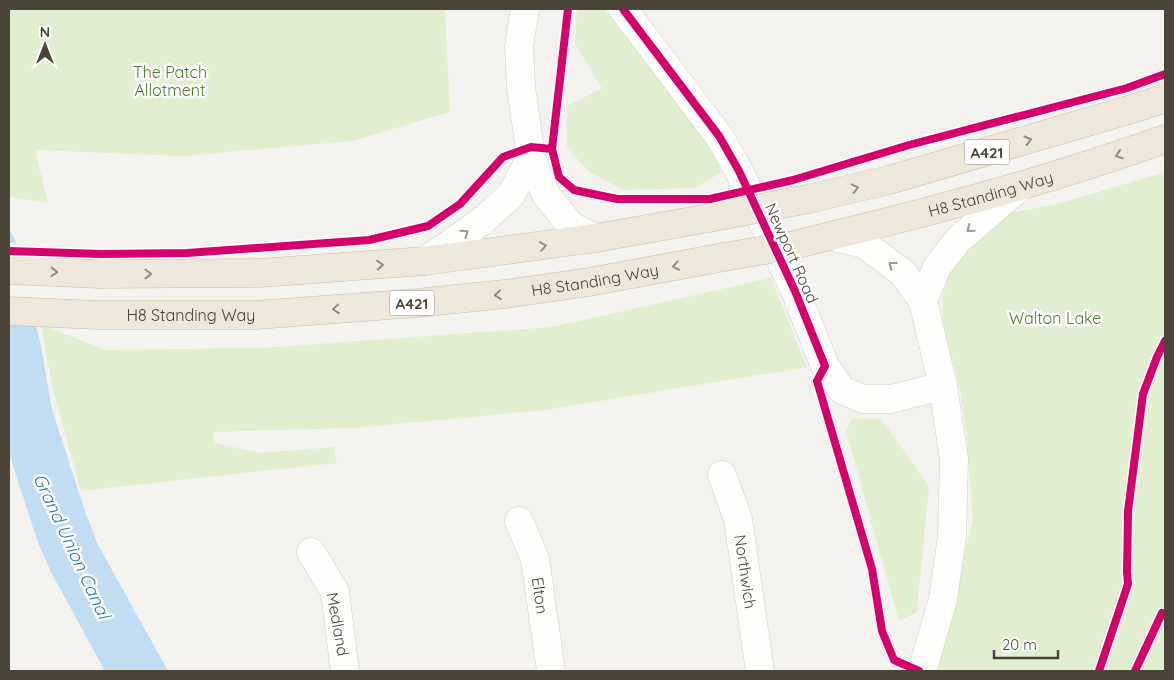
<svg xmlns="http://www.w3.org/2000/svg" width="1174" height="680" font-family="Quicksand,sans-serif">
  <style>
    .green { fill: #e1eecf }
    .water { fill: #c0ddf1 }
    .pier { fill: #f4f2ee }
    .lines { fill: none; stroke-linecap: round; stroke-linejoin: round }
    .minor-casing { stroke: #d2d0cb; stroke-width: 29 }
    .highway-casing { stroke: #ccbfa9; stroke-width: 29 }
    .minor { stroke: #fdfdfc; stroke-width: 28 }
    .highway { stroke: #ede8db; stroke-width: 28 }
    .highway-bridge-casing { stroke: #ccbfa9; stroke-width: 29; stroke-linecap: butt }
    .highway-bridge { stroke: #ede8db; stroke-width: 28 }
    .cycleway-casing { stroke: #fff; stroke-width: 11 }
    .cycleway { stroke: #d6006c; stroke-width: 8 }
    .oneway { stroke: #948e82 }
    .oneway2 { stroke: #9b9791 }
    .labels { text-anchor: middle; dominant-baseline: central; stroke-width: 5; stroke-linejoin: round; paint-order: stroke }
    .shield { fill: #fff; stroke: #817c74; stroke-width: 1 }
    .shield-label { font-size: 15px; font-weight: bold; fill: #4b4439 }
    .park-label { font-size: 16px; fill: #4a7f2a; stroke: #fff }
    .street-label { font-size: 16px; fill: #4b4439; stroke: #fff }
    .water-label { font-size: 18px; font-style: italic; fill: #2e7ab2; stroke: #fff }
  </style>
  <rect width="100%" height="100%" fill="#f4f2ee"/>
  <g class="green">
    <path d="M9 9H445L450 112 352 141 183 156 35 150 48 203 9 197Z"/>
    <path d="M577 9H604L708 137 722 172 695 188 624 190 591 173 567 148V106L602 88 575 44Z"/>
    <path d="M1165 172V671H935L973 521 966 431 959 384 942 322 943 296 950 272 958 255 1009 213 1061 203Z"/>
    <path d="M771 278 807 367 546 410 354 428 213 432 215 443 260 453 334 447 337 463 81 491 52 386 41 325 106 350 261 348 552 327Z"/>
    <path d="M853 418 881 419 929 486 917 612 899 621 846 430Z"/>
  </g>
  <path class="water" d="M9 228 15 240 41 346 52 410 85 511 98 545 168 671H105L52 574 38 543 9 453Z"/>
  <path class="pier" d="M9 243 19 244 39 326 9 324Z"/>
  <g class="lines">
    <g class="minor-casing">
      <g id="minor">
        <path d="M525 9 519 46 521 87 531 157 545 193 571 226 596 238"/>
        <path d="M623 9 719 136 739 171 795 291 825 366 842 390 863 399H891L943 386"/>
        <path d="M830 236 864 244 903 273 923 301"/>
        <path d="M425 261 481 222 511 195 531 157"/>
        <path id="s1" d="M722 475 738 519 760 671"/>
        <path id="s2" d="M519 521 535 559 551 671"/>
        <path d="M311 552 335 592 345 671"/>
        <path d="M922 671 943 599 952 537 954 459 943 386 923 301 937 267 958 240 1021 186"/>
      </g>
    </g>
    <g class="highway-casing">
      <g id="highway">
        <path d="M808 199 889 180 1142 106 1165 98"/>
        <path id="s3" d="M830 236C943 209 1056 178 1165 139"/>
        <path d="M9 270 99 274 260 273 425 261 596 238 709 218"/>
        <path id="s4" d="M9 311 97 315H256L417 303 505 294 589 282 724 257"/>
      </g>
    </g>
    <use href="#minor" class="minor"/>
    <use href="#highway" class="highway"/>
    <g class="highway-bridge-casing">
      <g id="highway-bridge">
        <path d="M709 218 808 199"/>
        <path d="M724 257 794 245 830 236"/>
      </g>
    </g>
    <use href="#highway-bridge" class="highway-bridge"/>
    <g class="cycleway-casing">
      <g id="cycleway">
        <path d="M623 9 719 136 739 171 795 291 825 366 817 381 872 569 882 631 894 660 919 671"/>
        <path d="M552 149 568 9"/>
        <path d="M9 251 101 254 187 253 369 240 428 226 460 204 503 157 531 147 552 149 559 177 574 190 617 199H710L793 180 909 145 1127 88 1165 74"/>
        <path d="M1099 671 1128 584 1127 572 1128 511 1143 394 1157 357 1165 341"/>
        <path d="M1135 671 1162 613"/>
      </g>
    </g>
    <use href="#cycleway" class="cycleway"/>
  </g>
  <defs><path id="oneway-chevron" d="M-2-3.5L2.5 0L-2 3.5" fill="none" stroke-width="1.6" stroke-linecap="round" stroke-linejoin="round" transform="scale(1.25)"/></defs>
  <g class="oneway">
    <use href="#oneway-chevron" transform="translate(1028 140) rotate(-16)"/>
    <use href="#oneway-chevron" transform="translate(1119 155) rotate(162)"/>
    <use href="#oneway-chevron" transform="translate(855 188) rotate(-13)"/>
    <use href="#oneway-chevron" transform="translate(543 246) rotate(-8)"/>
    <use href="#oneway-chevron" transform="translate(380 265) rotate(-4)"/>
    <use href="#oneway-chevron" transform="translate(676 266) rotate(169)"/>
    <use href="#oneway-chevron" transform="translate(54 272) rotate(2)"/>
    <use href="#oneway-chevron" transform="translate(148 274)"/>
    <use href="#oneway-chevron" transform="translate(498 295) rotate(174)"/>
    <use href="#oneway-chevron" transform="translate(336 309) rotate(176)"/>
  </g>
  <g class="oneway2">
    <use href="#oneway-chevron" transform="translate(970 229) rotate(140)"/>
    <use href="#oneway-chevron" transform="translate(465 233) rotate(-35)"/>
    <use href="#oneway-chevron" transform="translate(892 265) rotate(-143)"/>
  </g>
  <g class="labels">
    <g class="shield">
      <rect x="964.5" y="139.5" width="45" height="25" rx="4"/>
      <rect x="389.5" y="290.5" width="45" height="25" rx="4"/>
    </g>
    <g class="shield-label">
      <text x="987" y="152">A421</text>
      <text x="412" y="303">A421</text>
    </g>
    <g class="park-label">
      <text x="170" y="72">The Patch<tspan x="170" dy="18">Allotment</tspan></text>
      <text x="1055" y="318">Walton Lake</text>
    </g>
    <g class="street-label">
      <text stroke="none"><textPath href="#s3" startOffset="166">H8 Standing Way</textPath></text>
      <text transform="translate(792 253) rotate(66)">Newport Road</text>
      <text stroke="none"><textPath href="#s4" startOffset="588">H8 Standing Way</textPath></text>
      <text stroke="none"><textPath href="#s4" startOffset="182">H8 Standing Way</textPath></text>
      <text stroke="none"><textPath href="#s1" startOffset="100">Northwich</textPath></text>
      <text stroke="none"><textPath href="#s2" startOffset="78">Elton</textPath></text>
      <text transform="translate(338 624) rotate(80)">Medland</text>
    </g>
    <g class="water-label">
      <text transform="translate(72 546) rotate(65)">Grand Union Canal</text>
    </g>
  </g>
  <rect width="1174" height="680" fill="none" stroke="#4b4439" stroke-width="20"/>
  <g transform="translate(45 45)" stroke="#ffffff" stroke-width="4" paint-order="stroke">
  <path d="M0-4L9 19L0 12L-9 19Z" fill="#4b4439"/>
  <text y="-8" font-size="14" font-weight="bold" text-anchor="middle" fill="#4b4439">N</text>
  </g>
  <path d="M994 650v8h64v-8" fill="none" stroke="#4b4439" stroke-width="2.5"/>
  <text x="1002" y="650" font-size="15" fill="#4b4439" stroke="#ffffff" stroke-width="4" paint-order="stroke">20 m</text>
</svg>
